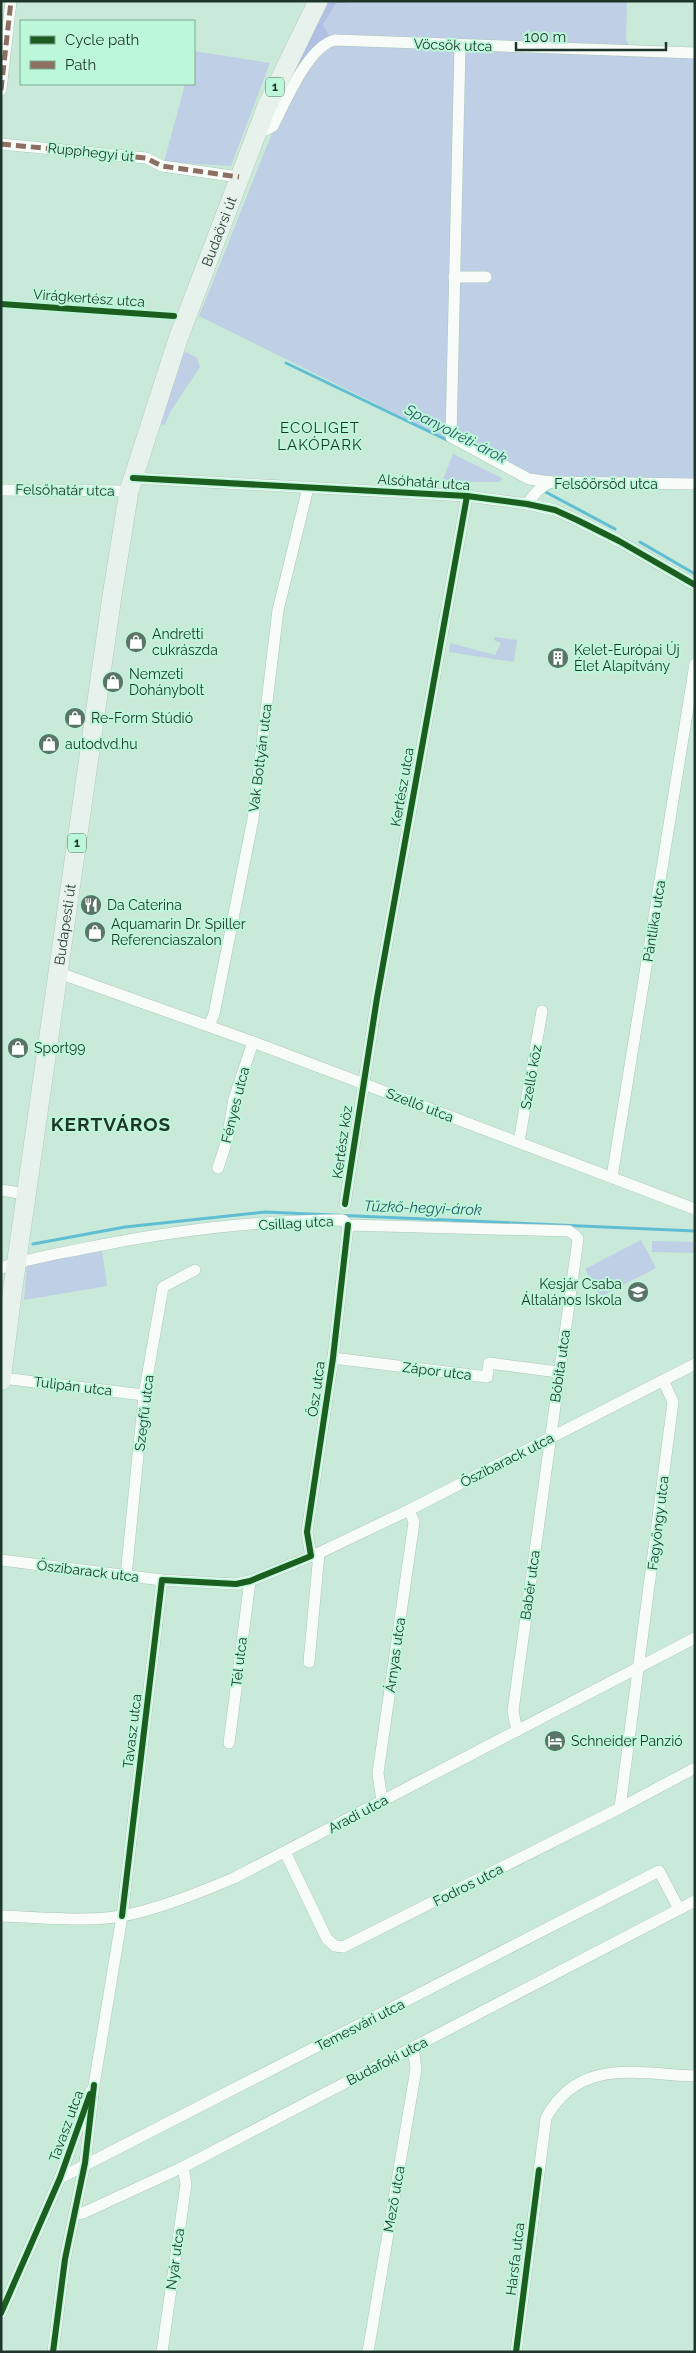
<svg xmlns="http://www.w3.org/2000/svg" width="696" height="2353" font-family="Raleway,sans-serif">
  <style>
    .green { fill: #bfcfe5 }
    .forest { fill: #b0c0e5 }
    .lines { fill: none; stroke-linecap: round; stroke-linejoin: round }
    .stream { stroke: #5fbed3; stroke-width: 3 }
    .street-casing { stroke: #adc7ba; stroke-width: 12 }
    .primary-casing { stroke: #b7c8bf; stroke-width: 20 }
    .street { stroke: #f7fcf9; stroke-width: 11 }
    .primary { stroke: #e7f2ed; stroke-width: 19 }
    .quiet { stroke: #8d6e63; stroke-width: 5; stroke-dasharray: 10 5; stroke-linecap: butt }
    .cycleway-casing { stroke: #bcf7d9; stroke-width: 9 }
    .cycleway { stroke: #1b5e20; stroke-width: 6 }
    .labels { text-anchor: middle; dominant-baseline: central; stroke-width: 4; stroke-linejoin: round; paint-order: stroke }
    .shield { fill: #bcf7d9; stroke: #4d705e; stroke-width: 1 }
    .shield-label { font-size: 12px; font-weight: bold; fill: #1e362a }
    .street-label { font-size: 14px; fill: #1e362a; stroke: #bcf7d9 }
    .poi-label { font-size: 14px; fill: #1e362a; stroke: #bcf7d9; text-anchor: start }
    .neighbourhood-label { font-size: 15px; letter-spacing: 1px; fill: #1e362a; stroke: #bcf7d9 }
    .water-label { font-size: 15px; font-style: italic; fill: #295a6a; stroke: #bcf7d9 }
    .district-label { font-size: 19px; font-weight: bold; letter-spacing: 1px; fill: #1e362a; stroke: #bcf7d9 }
  </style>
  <rect width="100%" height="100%" fill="#c9ead9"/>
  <g class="green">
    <path d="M349 1H627L626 40 635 55 695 58V482L551 476 537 484 199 316C243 211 279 101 336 2L348 3Z"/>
    <path d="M194 51 270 63 231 166 164 162 185 84H194Z"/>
    <path d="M186 352 197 358 200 367 170 412 165 425 161 424 182 354Z"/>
    <path d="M453 454 502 478 500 482H442Z"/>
    <path d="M495 637 517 640 514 662 449 652 450 643 495 655 501 643 494 640Z"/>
    <path d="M641 1240 656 1268 600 1297 585 1269Z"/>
    <path d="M652 1241 695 1242V1253L652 1252Z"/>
    <path d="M102 1250 107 1286 24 1300 27 1265Z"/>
  </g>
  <path class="forest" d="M329 1H349L348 3H336L323 25 329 36 316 46 292 83H286Z"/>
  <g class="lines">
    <g class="stream">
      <path d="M286 363 451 442"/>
      <path d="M542 490 615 529"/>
      <path d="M640 542 695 574"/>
      <path d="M33 1244 125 1227 265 1212 695 1231"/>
    </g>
    <g class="street-casing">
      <g id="street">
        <path d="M460 46 451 437 529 479 551 482"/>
        <path d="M1 90 11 1"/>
        <path d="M258 127 266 130 273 126C285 103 308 46 335 40L695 53"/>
        <path d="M1 144 146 158 162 166 239 177"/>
        <path d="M454 277H486"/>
        <path d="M133 478 467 496 527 504 555 510 577 520 619 541 695 585"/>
        <path d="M1 490 129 491"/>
        <path d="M527 504C534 495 540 486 551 482L695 484"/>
        <path d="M59 973 253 1042 695 1209"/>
        <path d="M209 1026 214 1014 253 819 278 610 308 488"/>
        <path d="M519 1142 542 1011"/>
        <path d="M218 1168 227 1140 234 1099 253 1042"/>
        <path d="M612 1177 695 664"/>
        <path d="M1 1190 26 1194"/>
        <path d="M345 1204 377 998 467 496"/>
        <path d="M1 1268C29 1258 58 1254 86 1248 170 1231 257 1220 343 1220L348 1225 569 1231 575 1235 578 1239 513 1711 517 1731"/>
        <path d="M333 1358 487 1377 489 1363 558 1372"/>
        <path d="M2 1378 144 1395"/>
        <path d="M311 1556 307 1532 333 1358 348 1225"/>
        <path d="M1 1560 162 1580 236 1584 250 1581 319 1553 409 1510 695 1364"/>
        <path d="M126 1576 144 1395 163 1287 195 1270"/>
        <path d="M309 1662 319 1553"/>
        <path d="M229 1743 250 1581"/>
        <path d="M382 1801 378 1773 414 1522 409 1510"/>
        <path d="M620 1808 673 1402 663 1380"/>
        <path d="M285 1852 327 1939 335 1946 343 1947 620 1808 695 1768"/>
        <path d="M1 1916C36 1917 71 1921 106 1918 145 1915 198 1893 234 1878L695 1638"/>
        <path d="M60 2178 659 1871 679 1909"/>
        <path d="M76 2214 83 2213 183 2167 695 1901"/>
        <path d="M1 2313 60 2178 91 2091"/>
        <path d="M53 2352 65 2259 85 2163 94 2085 122 1916 162 1580"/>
        <path d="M162 2352 186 2184 183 2167"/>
        <path d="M368 2352 416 2069 413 2047"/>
        <path d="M516 2352 546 2118C579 2057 637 2074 695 2076"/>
      </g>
    </g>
    <g class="primary-casing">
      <g id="primary">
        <path id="s1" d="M1 1381 12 1294 112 596 129 491 178 339 267 106 318 1"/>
      </g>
    </g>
    <use href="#street" class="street"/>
    <use href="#primary" class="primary"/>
    <g class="quiet">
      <path d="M1 90 11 1"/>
      <path d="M1 144 146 158 162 166 239 177"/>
    </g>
    <g class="cycleway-casing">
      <g id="cycleway">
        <path d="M1 304 174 316"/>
        <path d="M133 478 467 496 527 504 555 510 577 520 619 541 695 585"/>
        <path d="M345 1204 377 998 467 496"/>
        <path d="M122 1916 162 1580 236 1584 250 1581 311 1556 307 1532 333 1358 348 1225"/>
        <path d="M1 2313 60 2178 90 2094"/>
        <path d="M53 2352 65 2259 85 2163 94 2085"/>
        <path d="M516 2352 539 2170"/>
      </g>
    </g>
    <use href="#cycleway" class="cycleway"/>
  </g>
  <defs>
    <g id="shop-disc" transform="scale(1.125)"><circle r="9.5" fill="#5a7567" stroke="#bcf7d9"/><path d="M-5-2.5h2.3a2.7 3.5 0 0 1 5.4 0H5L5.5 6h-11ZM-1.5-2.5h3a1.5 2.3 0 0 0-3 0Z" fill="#fff"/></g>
    <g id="building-disc" transform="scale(1.125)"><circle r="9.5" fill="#5a7567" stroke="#bcf7d9"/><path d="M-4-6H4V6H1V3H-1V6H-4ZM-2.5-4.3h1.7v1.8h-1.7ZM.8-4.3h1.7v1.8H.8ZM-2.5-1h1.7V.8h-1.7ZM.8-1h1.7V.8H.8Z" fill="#fff"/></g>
    <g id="restaurant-disc" transform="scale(1.125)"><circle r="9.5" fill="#5a7567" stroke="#bcf7d9"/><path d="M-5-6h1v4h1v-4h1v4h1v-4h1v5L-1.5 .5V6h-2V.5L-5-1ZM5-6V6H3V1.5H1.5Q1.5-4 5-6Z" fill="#fff"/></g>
    <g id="school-disc" transform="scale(1.125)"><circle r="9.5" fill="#5a7567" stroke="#bcf7d9"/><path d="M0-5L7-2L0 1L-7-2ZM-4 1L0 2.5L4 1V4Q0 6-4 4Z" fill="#fff"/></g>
    <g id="hotel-disc" transform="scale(1.125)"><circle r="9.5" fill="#5a7567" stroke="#bcf7d9"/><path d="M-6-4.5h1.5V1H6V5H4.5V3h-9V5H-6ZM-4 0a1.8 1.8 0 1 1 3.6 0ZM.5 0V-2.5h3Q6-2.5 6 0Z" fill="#fff"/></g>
  </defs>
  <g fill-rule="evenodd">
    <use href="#shop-disc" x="136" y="642"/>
    <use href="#building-disc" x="558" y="658"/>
    <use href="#shop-disc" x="113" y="682"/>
    <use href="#shop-disc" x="75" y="718"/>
    <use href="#shop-disc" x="49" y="744"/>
    <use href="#restaurant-disc" x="91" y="905"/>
    <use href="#shop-disc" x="95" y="932"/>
    <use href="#shop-disc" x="18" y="1048"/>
    <use href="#school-disc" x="638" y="1292"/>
    <use href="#hotel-disc" x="555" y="1741"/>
  </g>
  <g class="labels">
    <g class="shield">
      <rect x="266" y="77.5" width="18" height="19" rx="4"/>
      <rect x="68" y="833.5" width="18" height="19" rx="4"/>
    </g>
    <g class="shield-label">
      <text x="275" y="87">1</text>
      <text x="77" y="843">1</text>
    </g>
    <g class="street-label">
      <text transform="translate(453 45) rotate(2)">Vöcsök utca</text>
      <text transform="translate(91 152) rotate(6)">Rupphegyi út</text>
      <text stroke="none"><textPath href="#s1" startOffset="1174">Budaörsi út</textPath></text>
      <text transform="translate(89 298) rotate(4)">Virágkertész utca</text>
      <text transform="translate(424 482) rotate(4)">Alsóhatár utca</text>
      <text x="606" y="484">Felsőörsöd utca</text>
      <text transform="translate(65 490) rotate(1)">Felsőhatár utca</text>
      <text transform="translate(260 758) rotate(-83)">Vak Bottyán utca</text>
      <text transform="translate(402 787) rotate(-80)">Kertész utca</text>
      <text transform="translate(654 921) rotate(-81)">Pántlika utca</text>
      <text stroke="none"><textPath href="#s1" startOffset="461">Budapesti út</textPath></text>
      <text transform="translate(531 1077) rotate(-80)">Szellő köz</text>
      <text transform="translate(235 1105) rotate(-76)">Fényes utca</text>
      <text transform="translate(420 1105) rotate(21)">Szellő utca</text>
      <text transform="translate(342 1142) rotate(-82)">Kertész köz</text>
      <text transform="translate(296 1223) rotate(-3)">Csillag utca</text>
      <text transform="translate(560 1366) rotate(-82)">Bóbita utca</text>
      <text transform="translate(437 1371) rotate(7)">Zápor utca</text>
      <text transform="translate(73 1386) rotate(7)">Tulipán utca</text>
      <text transform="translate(316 1389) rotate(-82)">Ősz utca</text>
      <text transform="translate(144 1413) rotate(-83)">Szegfű utca</text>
      <text transform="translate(507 1460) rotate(-27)">Őszibarack utca</text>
      <text transform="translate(658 1523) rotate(-83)">Fagyöngy utca</text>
      <text transform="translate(88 1571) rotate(7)">Őszibarack utca</text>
      <text transform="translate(530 1585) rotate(-82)">Babér utca</text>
      <text transform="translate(395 1655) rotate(-82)">Árnyas utca</text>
      <text transform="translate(239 1662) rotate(-83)">Tél utca</text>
      <text transform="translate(132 1731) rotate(-83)">Tavasz utca</text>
      <text transform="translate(358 1814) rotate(-28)">Aradi utca</text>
      <text transform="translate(468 1885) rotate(-27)">Fodros utca</text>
      <text transform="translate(360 2025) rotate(-27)">Temesvári utca</text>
      <text transform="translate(387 2061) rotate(-27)">Budafoki utca</text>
      <text transform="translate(66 2126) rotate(-70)">Tavasz utca</text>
      <text transform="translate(394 2199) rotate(-80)">Mező utca</text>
      <text transform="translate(175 2259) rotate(-82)">Nyár utca</text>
      <text transform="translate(515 2259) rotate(-83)">Hársfa utca</text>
    </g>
    <g class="poi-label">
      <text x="152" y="634">Andretti<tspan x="152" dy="16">cukrászda</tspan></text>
      <text x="574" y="650">Kelet-Európai Új<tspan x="574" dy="16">Élet Alapítvány</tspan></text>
      <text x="129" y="674">Nemzeti<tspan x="129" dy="16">Dohánybolt</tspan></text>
      <text x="91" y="718">Re-Form Stúdió</text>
      <text x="65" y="744">autodvd.hu</text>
      <text x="107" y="905">Da Caterina</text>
      <text x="111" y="924">Aquamarin Dr. Spiller<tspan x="111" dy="16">Referenciaszalon</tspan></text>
      <text x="34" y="1048">Sport99</text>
      <text x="622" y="1284" text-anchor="end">Kesjár Csaba<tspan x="622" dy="16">Általános Iskola</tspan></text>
      <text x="571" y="1741">Schneider Panzió</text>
    </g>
    <g class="neighbourhood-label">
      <text x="320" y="428">ECOLIGET<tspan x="320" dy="17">LAKÓPARK</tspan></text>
    </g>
    <g class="water-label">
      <text transform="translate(456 434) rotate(27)">Spanyolréti-árok</text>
      <text transform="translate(423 1208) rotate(2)">Tűzkő-hegyi-árok</text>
    </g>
    <g class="district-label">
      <text x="111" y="1124">KERTVÁROS</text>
    </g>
  </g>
  <rect width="696" height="2353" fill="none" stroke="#1e362a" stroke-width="5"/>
  <rect x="20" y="20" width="175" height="65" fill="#bcf7d9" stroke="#7daa93"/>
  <rect x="30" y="36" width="25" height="8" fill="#1b5e20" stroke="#7daa93"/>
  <text x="65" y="45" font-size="15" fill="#1e362a">Cycle path</text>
  <rect x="30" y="61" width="25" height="8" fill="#8d6e63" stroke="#7daa93"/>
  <text x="65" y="70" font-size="15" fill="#1e362a">Path</text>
  <path d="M516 42v8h150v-8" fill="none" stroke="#1e362a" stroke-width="2.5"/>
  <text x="524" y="42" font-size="15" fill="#1e362a" stroke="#bcf7d9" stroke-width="4" paint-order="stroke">100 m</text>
</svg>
